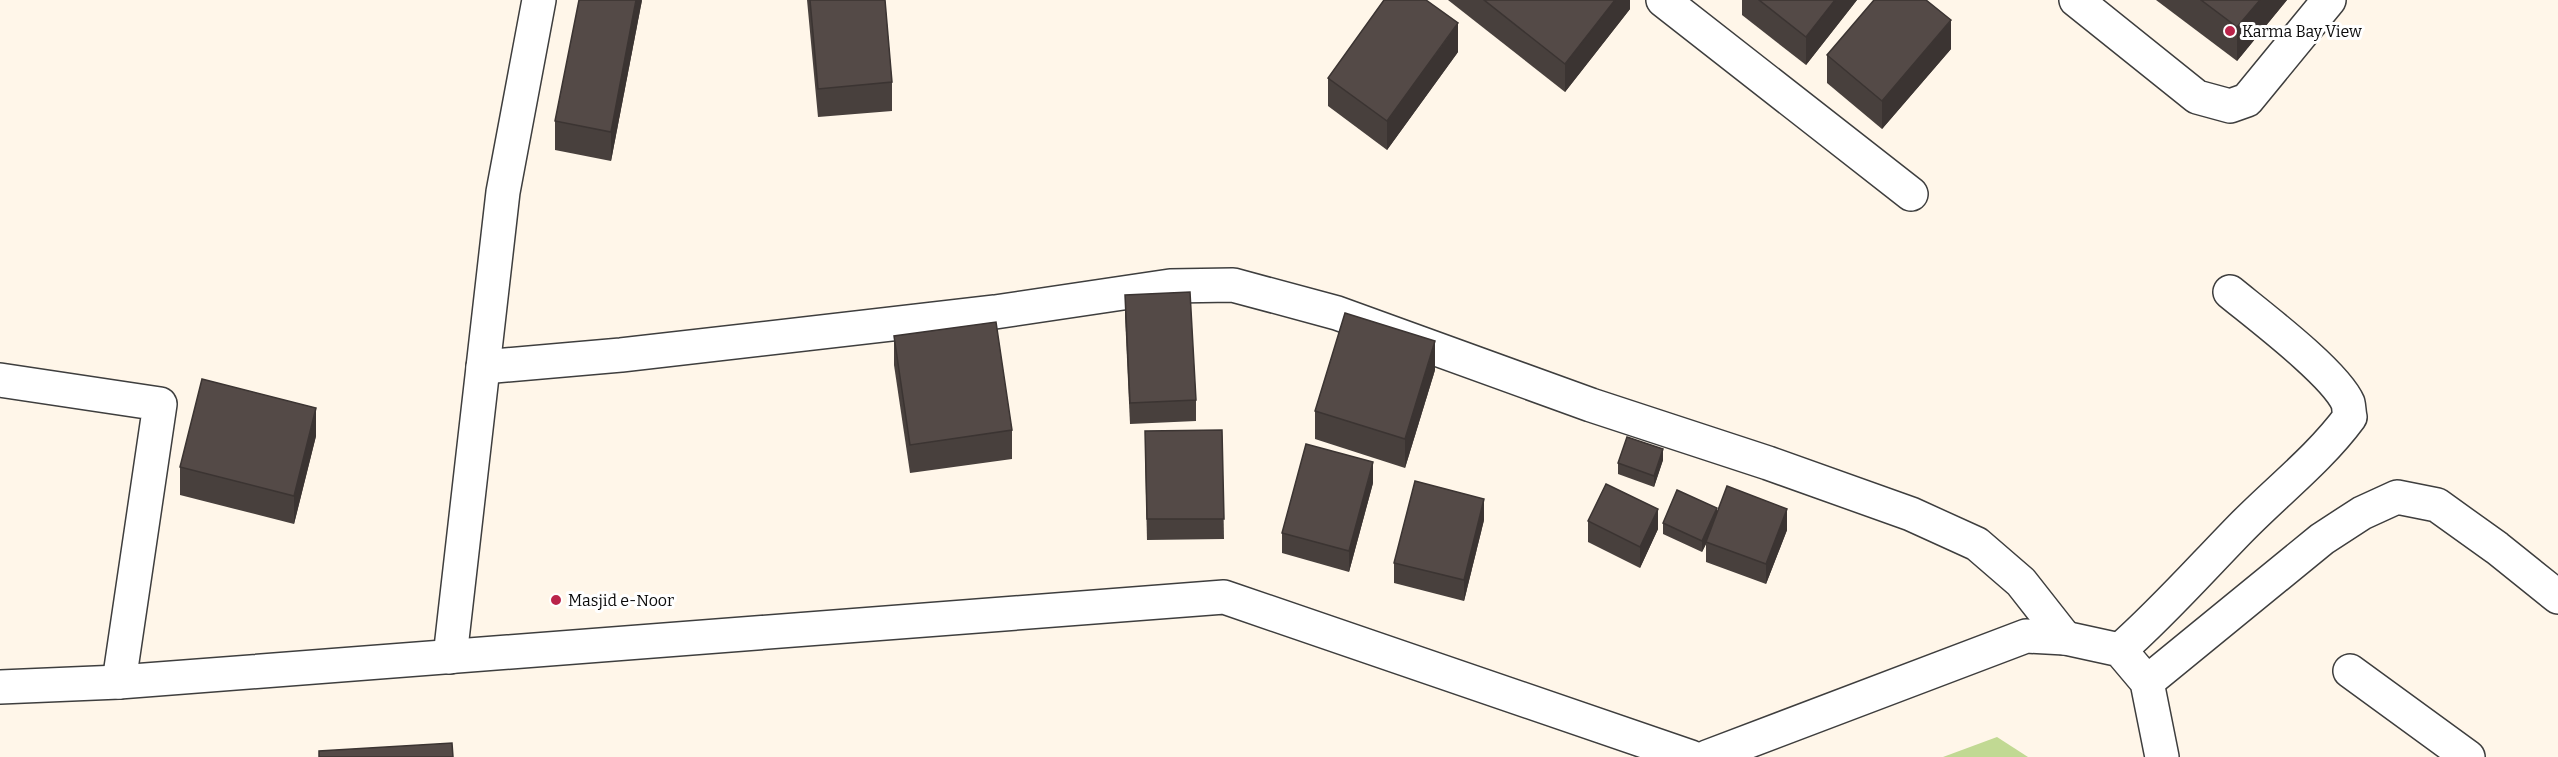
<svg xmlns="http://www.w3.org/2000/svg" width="2558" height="757" font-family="Bitter,serif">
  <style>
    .forest { fill: #c1d993 }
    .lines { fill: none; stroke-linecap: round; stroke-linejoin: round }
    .minor-casing { stroke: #3e3e3e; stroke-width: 36 }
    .tertiary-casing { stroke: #3e3e3e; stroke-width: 36 }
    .minor { stroke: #fff; stroke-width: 33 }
    .tertiary { stroke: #fff; stroke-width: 33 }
    .wall { fill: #48403d }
    .shaded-wall { fill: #3b3432 }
    .building { fill: #544a47; stroke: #3b3432; stroke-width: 1.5 }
    .poi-dot { fill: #ba244a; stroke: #fff; stroke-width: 2 }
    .labels { text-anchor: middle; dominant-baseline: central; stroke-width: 6; stroke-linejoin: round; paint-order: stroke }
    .poi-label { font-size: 16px; fill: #0b0b0b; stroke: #fff; text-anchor: start }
  </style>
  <rect width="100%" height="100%" fill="#fff6e9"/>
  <path class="forest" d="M1997 737 2028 757H1943Z"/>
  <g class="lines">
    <g class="minor-casing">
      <g id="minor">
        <path d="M1663 0 1911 194"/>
        <path d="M2076 0 2197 97 2230 106 2247 100 2329 0"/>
        <path d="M483 367 621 355 995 312 1170 286 1233 285 1337 313 1591 405 1768 463 1911 514 1977 544 2021 582 2065 638"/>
        <path d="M0 380 160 404 119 682"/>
        <path d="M2120 650C2163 612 2200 570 2240 529 2276 492 2319 459 2350 417 2349 413 2349 407 2348 403 2335 373 2258 315 2230 292"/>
        <path d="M450 657 503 192 539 0"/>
        <path d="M2350 671 2468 757"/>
        <path d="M2147 682 2322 539 2362 513 2397 497 2437 505 2497 548 2558 597"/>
      </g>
    </g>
    <g class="tertiary-casing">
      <g id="tertiary">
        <path d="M0 687 119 682 1224 597 1691 757"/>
        <path d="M1707 757 2026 636 2065 638 2120 650 2147 682 2162 757"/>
      </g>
    </g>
    <use href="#minor" class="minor"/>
    <use href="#tertiary" class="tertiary"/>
  </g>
  <g class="wall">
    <path d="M642 0 611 161 555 150V121Z"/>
    <path d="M807 0H885L892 82V111L818 117Z"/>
    <path d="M1448 0H1630V9L1565 92Z"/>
    <path d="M1742 0H1857L1806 65 1742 15Z"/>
    <path d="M2156 0H2287L2237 61Z"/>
    <path d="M1951 49 1882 129 1827 83V55Z"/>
    <path d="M1458 52 1387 150 1328 106V78Z"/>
    <path d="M1125 295 1196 400V421L1130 424 1125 316Z"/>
    <path d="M894 336 1012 430V459L910 473 894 365Z"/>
    <path d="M1435 370 1405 468 1315 439V411Z"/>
    <path d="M1222 430 1224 539 1147 540 1145 452Z"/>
    <path d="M316 436 294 524 180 495V467Z"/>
    <path d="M1663 460 1654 487 1618 474V463Z"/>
    <path d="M1373 483 1349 572 1282 553V533Z"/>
    <path d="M1717 512 1787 530 1766 584 1706 562V544L1702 552 1663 534V523Z"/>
    <path d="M1484 520 1464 601 1394 583V563Z"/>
    <path d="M1588 521 1658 529 1640 568 1588 542Z"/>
  </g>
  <g class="shaded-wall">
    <path d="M636 0H642L611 161V132Z"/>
    <path d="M1615 0H1630V9L1565 92V64Z"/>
    <path d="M1835 0H1857L1806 65V37Z"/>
    <path d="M2260 0H2287L2237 61V27Z"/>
    <path d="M1951 20V49L1882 129V101Z"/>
    <path d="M1458 23V52L1387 150V121Z"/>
    <path d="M1435 341V370L1405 468V439Z"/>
    <path d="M316 408V436L294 524V496Z"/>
    <path d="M1663 449V460L1654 487V476Z"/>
    <path d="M1373 462V483L1349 572V551Z"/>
    <path d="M1484 499V520L1464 601V580Z"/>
    <path d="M1717 508V519L1706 542V544L1702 552V541Z"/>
    <path d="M1658 509V529L1640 568V547Z"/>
    <path d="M1787 509V530L1766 584V564Z"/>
  </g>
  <g class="building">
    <path d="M579 0H636L611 132 555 121Z"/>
    <path d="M810 0H885L892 82 818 89Z"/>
    <path d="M1384 0H1426L1458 23 1387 121 1328 78Z"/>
    <path d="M1484 0H1615L1565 64Z"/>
    <path d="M1759 0H1835L1806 37Z"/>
    <path d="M1874 0H1926L1951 20 1882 101 1827 55Z"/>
    <path d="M2201 0H2260L2237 27Z"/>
    <path d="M1190 292 1196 400 1130 403 1125 295Z"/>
    <path d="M1345 313 1435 341 1405 439 1315 411Z"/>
    <path d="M996 322 1012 430 910 445 894 336Z"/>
    <path d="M202 379 316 408 294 496 180 467Z"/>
    <path d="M1222 430 1224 519H1147L1145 431Z"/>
    <path d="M1627 437 1663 449 1654 476 1618 463Z"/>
    <path d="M1306 444 1373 462 1349 551 1282 533Z"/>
    <path d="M1415 481 1484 499 1464 580 1394 563Z"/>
    <path d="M1606 484 1658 509 1640 547 1588 521Z"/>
    <path d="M1727 486 1787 509 1766 564 1706 542Z"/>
    <path d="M1677 490 1717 508 1702 541 1663 523Z"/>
    <path d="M452 743 453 757H319V751Z"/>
  </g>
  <g class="poi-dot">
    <circle cx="2230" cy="31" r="6"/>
    <circle cx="556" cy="600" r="6"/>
  </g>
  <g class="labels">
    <g class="poi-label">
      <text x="2242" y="31">Karma Bay View</text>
      <text x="568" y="600">Masjid e-Noor</text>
    </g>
  </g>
</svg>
